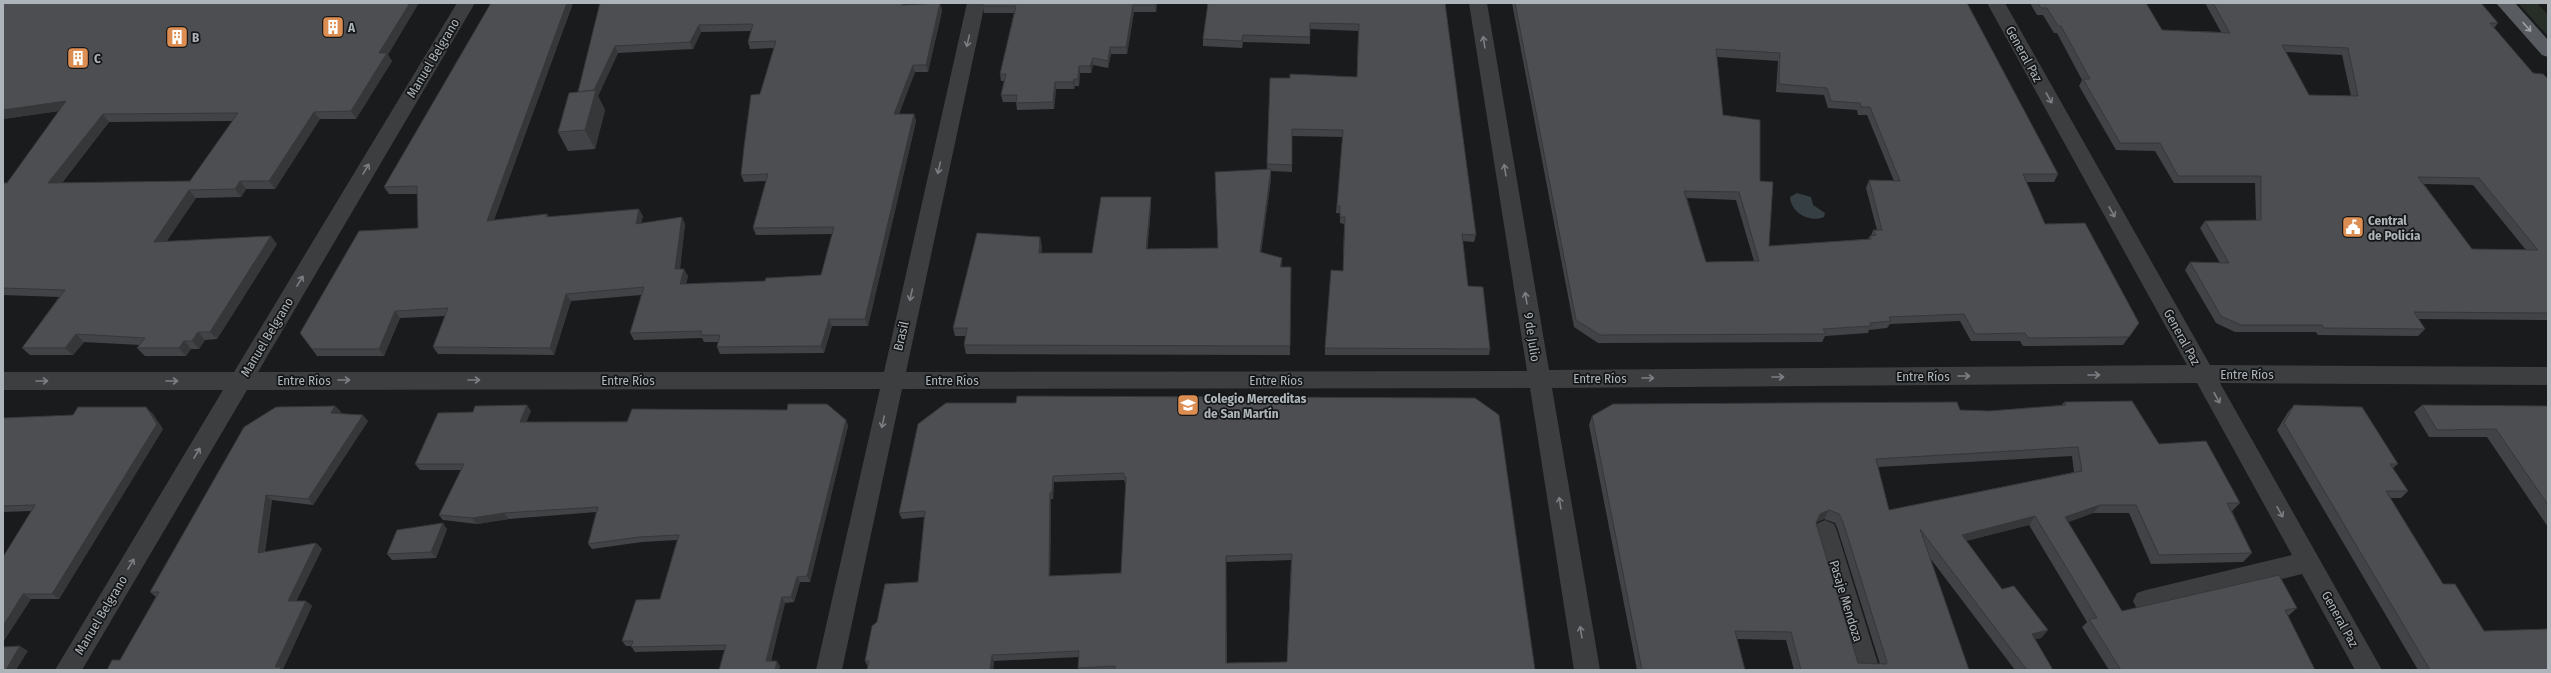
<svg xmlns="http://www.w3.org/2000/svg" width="2551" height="673" font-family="'Fira Sans Condensed',sans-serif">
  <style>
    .green { fill: #272e27 }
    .water { fill: #364044 }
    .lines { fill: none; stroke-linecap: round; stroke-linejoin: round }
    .minor { fill: #3c3e40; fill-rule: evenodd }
    .major { fill: #585b5f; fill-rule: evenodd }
    .wall { fill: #414346; fill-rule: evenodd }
    .shaded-wall { fill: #353739 }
    .building { fill: #4c4e51; stroke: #353739; fill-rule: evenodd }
    .oneway { stroke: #9da3a8 }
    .oneway2 { stroke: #7b7f83 }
    .labels { text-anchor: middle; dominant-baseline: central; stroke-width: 3.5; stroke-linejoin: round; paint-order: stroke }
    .poi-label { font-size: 13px; font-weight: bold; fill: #aeb5ba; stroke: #151617; text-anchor: start }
    .street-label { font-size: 13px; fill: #aeb5ba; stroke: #151617 }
  </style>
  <rect width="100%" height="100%" fill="#1a1b1c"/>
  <path class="green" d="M2518 3H2537L2548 15V36Z"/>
  <path class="water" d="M1797 193 1811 197 1813 205 1825 213 1824 217C1810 223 1791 213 1790 197Z"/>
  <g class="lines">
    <g class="minor">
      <path d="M457 3H475L258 372H884L967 3H985L906 372 1527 371 1469 3H1487L1549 370 2187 365 1987 3H2005L2210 365 2548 367V385L2220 383 2382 670H2355L2302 574 2146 612 2137 609 2133 601 2137 593 2146 590 2292 555 2197 383 1552 388 1600 670H1574L1530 388 902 389 842 670H816L880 389 247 390 82 670H55L223 390H3V372H234Z"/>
      <path d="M1825 520 1834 524 1837 531 1880 670H1854L1813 531 1816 524Z"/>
    </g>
    <path class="major" d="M2496 3H2515L2548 40V57L2542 55Z"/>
  </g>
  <g class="wall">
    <path d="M3 3 388 55 392 61 356 119H320L275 189H246L241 197 196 198 166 241 277 244 217 339 205 340 199 349H191L186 356H145L137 348 140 345 84 342 73 355H30L22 348 59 297 3 295V183H7L59 111 3 119ZM233 121 190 181 62 183 109 122Z"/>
    <path d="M491 3H573L494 220 547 214 549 217 643 216 641 223 685 224 680 269 688 276 686 284 765 281 821 275 832 234 756 235 753 228 766 181 744 182 741 175 760 94 774 48 750 49 748 42 751 31 701 32 693 49 618 53 598 96 605 110 595 149 568 151 558 132 578 92 600 3 906 5 940 3 942 11 928 72H915L899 114H914L916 121 868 326H832L824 353 720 354 717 347 718 342H704L702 338 634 340 630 333 641 295 571 301 554 355 438 354 433 347 445 316 400 318 384 356H317L312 349 418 228 417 194H389L384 187Z"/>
    <path d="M1157 3 1156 12H1134L1127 54H1111L1108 68 1093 65 1091 73H1080L1079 86H1075L1074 89H1056L1054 109 1017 110 1016 102H1003L1001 95 1004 81H1001L1000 74 1014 13H984L983 6Z"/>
    <path d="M1208 3H1445L1476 235 1474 242 1462 241 1468 286 1490 349 1489 355H1325V348L1343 271 1344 224 1340 223V213H1336L1343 137 1292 136V172L1271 171V178L1261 252 1282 267H1291L1290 355 966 354 964 345 966 336H955L953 328 1042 246 1041 253H1092L1151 197V206L1147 249 1218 248 1267 169 1270 78H1290L1357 77 1358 31 1310 29V44L1243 42 1242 48 1203 46V39Z"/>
    <path d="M1512 3H1543V4L1967 3 2058 174 2054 182H2026L2045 224 2139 323 2123 345 2023 346 2020 341H1971L1960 321 1890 324 1887 328 1869 330 1868 333 1825 336 1822 342 1598 343 1574 327ZM1717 57 1778 61 1776 92 1824 95 1828 108 1857 110 1858 115H1867L1894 181 1869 180 1866 188 1877 230H1873L1871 236H1870L1868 239 1769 246 1760 181 1723 115ZM1687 198 1736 200 1754 261 1706 262Z"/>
    <path d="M2030 3H2146L2162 30 2221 32 2205 3H2481L2498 23 2494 28 2533 73 2548 79V320L2418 319 2425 329 2418 336 2318 335 2316 332H2235L2216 323 2185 270 2190 262 2220 263 2200 228 2205 221 2256 220 2255 183H2174L2155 151 2116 150 2079 86 2082 80 2057 33H2054L2043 15H2037ZM2286 52 2342 55 2351 96 2309 95ZM2424 184 2473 185 2526 250 2472 249Z"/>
    <path d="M2064 402 2159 444 2240 503 2232 511 2252 553 2243 562 2151 564 2129 513H2093L2068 522 2122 611 2297 608 2288 616 2315 670H2109L2082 627 2087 622 2029 525 1966 541 2002 589 2048 630 2041 638 2035 639 2053 670H2015L1930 558 1969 670H1794L1786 640 1737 639 1745 670H1637L1589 425 1592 416 1960 410 1989 411 2061 406ZM2072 456 2074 472 1889 510 1878 467ZM1824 519 1835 523 1838 530 1880 664 1858 663 1816 523 1817 522Z"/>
    <path d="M1016 403 1535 670H1079L1078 668 1079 657 994 661 993 670H867L868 667 865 661 877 622 918 582 924 517 902 519 899 513ZM1124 480 1125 483H1126L1121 573 1050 576 1051 499H1053L1054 482ZM1291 560 1287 662 1227 663 1226 562Z"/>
    <path d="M2294 405 2398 464 2393 468 2408 491 2401 498H2390L2443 584 2484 631 2548 670H2418L2277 430 2288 412Z"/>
    <path d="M2422 405 2548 406V527L2487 437H2429L2414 412Z"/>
    <path d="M335 406 341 412 340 414 368 421 313 505 272 500 265 552 316 543 322 549 296 601H306L312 606 283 669 120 660 156 597 150 592Z"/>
    <path d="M531 411 526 422 846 420 848 426 810 582H800L794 602 785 603 771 661 780 666 779 670H719L725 650 635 652 631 646H626L622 641 660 599 677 540 642 542 592 549 588 544 596 512 509 519 477 524 443 520 439 515 461 470H420L415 464Z"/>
    <path d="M152 413 163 429 59 599H31L3 642 31 511 3 512V418Z"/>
    <path d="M447 529 436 558 392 560 387 554Z"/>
  </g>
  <g class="shaded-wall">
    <path d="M410 3H419L388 55 392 61 356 119 351 111 379 53Z"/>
    <path d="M567 3H573L491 228 487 221Z"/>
    <path d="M903 3H907L904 12 902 5Z"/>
    <path d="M940 3 942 11 928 72 926 65Z"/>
    <path d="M1155 3H1157L1156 12 1155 5Z"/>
    <path d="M1133 5 1134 12 1127 54 1126 47Z"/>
    <path d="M699 25 701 32 693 49 690 42Z"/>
    <path d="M1243 35V42L1242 48V41Z"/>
    <path d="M615 46 618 53 598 96 605 110 595 149 585 130 588 102Z"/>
    <path d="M1110 47 1111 54 1108 68V61Z"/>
    <path d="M1093 58V65L1091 73 1090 66Z"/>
    <path d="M913 65 915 72 896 121 894 114Z"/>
    <path d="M1079 66 1080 73 1079 86 1078 79Z"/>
    <path d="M1074 79 1075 86 1074 89 1073 82Z"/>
    <path d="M1055 82 1056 89 1054 109 1053 102Z"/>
    <path d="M66 101 73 109 3 119V110Z"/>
    <path d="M314 112 320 119 275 189 269 181Z"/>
    <path d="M103 114 109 122 55 191 48 183Z"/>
    <path d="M914 114 916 121 868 326 865 319Z"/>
    <path d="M1271 169V178L1260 260V252Z"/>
    <path d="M240 181 246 189 241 197 235 189Z"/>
    <path d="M189 190 196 198 161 250 154 242Z"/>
    <path d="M1151 197V206L1147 258 1146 249Z"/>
    <path d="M639 209 643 216 639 231 636 224Z"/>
    <path d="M682 217 685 224 679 276 675 269Z"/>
    <path d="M271 236 277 244 217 339 210 332Z"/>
    <path d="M1040 237 1042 246 1041 261 1039 253Z"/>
    <path d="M1282 258V266L1280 275V267Z"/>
    <path d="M684 269 688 276 684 291 680 284Z"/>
    <path d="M566 294 571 301 554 355 550 348Z"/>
    <path d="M395 311 400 318 384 356 379 349Z"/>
    <path d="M829 319 832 326 824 353 821 346Z"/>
    <path d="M198 332 205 340 199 349 192 341Z"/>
    <path d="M76 334 84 342 73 355 65 348Z"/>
    <path d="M184 341 191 349 186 356 179 348Z"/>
    <path d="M527 405 531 411 524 428 520 422Z"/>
    <path d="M335 406 341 412 336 419 331 413Z"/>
    <path d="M146 407 152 413 163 429 59 599 52 594Z"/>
    <path d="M363 415 368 421 313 505 308 499Z"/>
    <path d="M846 420 848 426 810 582 807 576Z"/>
    <path d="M1053 476 1054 482 1053 499 1052 493Z"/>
    <path d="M1050 493 1051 499 1050 582 1049 576Z"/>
    <path d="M266 495 272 500 264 558 258 553Z"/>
    <path d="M2100 505 2093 513 2058 526 2065 517Z"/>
    <path d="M1829 510 1824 519 1815 523 1820 514Z"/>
    <path d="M504 513 509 519 477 524 472 518Z"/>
    <path d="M2035 516 2029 525 1956 543 1962 535Z"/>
    <path d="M443 523 447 529 436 558 431 552Z"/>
    <path d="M316 543 322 549 294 606 288 601Z"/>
    <path d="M797 577 800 582 794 602 791 597Z"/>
    <path d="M23 594 31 599 3 642V626Z"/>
    <path d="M782 597 785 603 769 666 766 661Z"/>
    <path d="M306 601 312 606 283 669 284 670H278L275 667Z"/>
    <path d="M2048 630 2041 638 2025 642 2032 634Z"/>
    <path d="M20 646 28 651 16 670H6Z"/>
    <path d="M992 655 994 661 993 670H990Z"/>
    <path d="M777 661 780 666 779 670H775Z"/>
  </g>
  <g class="building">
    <path d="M3 3H410L379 53H387L351 111 314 112 269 181H240L235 189 189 190 154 242 271 236 210 332H198L192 341H184L179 348H137L145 338 76 334 65 348H22L65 290 3 288V183H7L66 101 3 110ZM238 113 190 181 48 183 103 114Z"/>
    <path d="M491 3H567L487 221 547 214 546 217 639 209 636 224 682 217 675 269H684L680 284 765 281 766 278 821 275 834 227 753 228 768 174 741 175 744 147 751 95 760 94 776 41 748 42 753 24 699 25 690 42 615 46 594 90 578 92 600 3H903L902 5 940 3 926 65H913L894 114H914L865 319H829L821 346 717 347 720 335H700L702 331 630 333 644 287 566 294 550 348 433 347 448 308 395 311 379 349H312L300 333 359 231 418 228 417 186 384 187Z"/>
    <path d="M984 3H1155V5H1133L1126 47H1110L1108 61 1093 58 1090 66H1079L1078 79H1074L1073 82H1055L1053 102 1016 103 1017 95H1001L1006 74H1000L1016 6H983Z"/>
    <path d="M1208 3H1445L1476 235 1462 234 1468 286 1483 287 1490 349 1325 348 1331 270 1343 271 1345 217H1340V206H1337L1343 130 1292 129V165L1267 164 1270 78H1290V74L1357 77 1359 24 1310 23V37L1243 35 1242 41 1203 39Z"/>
    <path d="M1515 3H1543V4V3H1967L2058 174H2023L2045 224 2085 223 2139 323 2129 337 2028 338 2025 333 1975 334 1964 314 1889 317 1891 321 1870 323 1871 326 1823 329 1826 334 1600 335 1576 320ZM1716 49 1780 53 1779 84 1827 88 1831 101 1860 103 1861 107H1870L1900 181 1869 180 1882 230H1873L1876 235 1870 236 1871 239 1769 246 1773 182 1760 181V120L1723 115ZM1684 191 1739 192 1759 261 1706 262Z"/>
    <path d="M2038 3H2146L2162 30 2230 33 2213 3H2481L2498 23H2490L2533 73 2543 74 2548 79V313L2414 312 2425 329 2324 328 2322 325H2241L2221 316 2190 262 2229 263 2205 221 2261 220V176H2178L2160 143H2120L2083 79H2090L2061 26H2058L2047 8H2041ZM2282 45 2348 48 2358 96 2309 95ZM2418 177 2479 178 2538 250 2472 249Z"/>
    <path d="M596 90 585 130 558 132 569 93Z"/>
    <path d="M1271 169 1260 252 1282 258 1280 267H1291L1290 346 964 345 967 328H953L977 233 1040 237 1039 253H1092L1101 197H1151L1146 249 1218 248 1215 172Z"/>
    <path d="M1017 396 1475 398 1499 415 1535 670H1115V666L1078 668 1079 651 992 655 990 670H867L869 661H865L872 626 877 622 885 584 918 582 925 511 899 513 918 424 946 403H1016ZM1124 473V477H1126L1121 573 1049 576 1050 493H1052L1053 476ZM1292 554 1287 662 1226 663V556Z"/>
    <path d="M2132 401 2159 444 2206 441 2240 503H2227L2252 553 2159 555 2136 505H2100L2065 517 2122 611 2279 575 2297 608 2285 610 2315 670H2121L2089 619 2097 618 2035 516 1962 535 2002 589 2014 586 2048 630 2032 634 2053 670H2027L1920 529 1969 670H1801L1791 632 1735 631 1745 670H1642L1592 416 1613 404 1957 402 1960 410 1989 411 2066 405 2064 402ZM2078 447 2082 471 1889 510 1876 459ZM1829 510 1839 514 1843 522 1887 662 1886 664 1858 663 1816 523 1820 514Z"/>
    <path d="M788 404H827L846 420 807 576 797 577 791 597H782L766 661H777L775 670H719L726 645 631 647 633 641H622L636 600 660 599 679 535 639 537 588 544 598 507 504 513 472 518 439 515 464 464H415L438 413 473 412 475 406 527 405 520 422H627L632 409 787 410Z"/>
    <path d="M2294 405 2362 407 2398 464H2390L2408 491H2386L2443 584H2455L2484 631 2548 629V670H2430L2284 423Z"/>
    <path d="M2422 405 2548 406V505L2496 429 2437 430Z"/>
    <path d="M335 406 331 413 363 415 308 499 266 495 258 553 316 543 288 601H306L275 667H281L280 670H107L112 660H120L159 592H150L244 427 276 407Z"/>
    <path d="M78 407H146L157 424 52 594H23L3 626V557L35 505 3 506V418L73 415Z"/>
    <path d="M443 523 431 552 387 554 397 530Z"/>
    <path d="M20 646 6 670H3V647Z"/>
  </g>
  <defs><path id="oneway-shaft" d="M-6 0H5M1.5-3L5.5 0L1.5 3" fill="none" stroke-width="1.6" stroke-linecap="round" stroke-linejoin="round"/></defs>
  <use class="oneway" href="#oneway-shaft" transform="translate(2527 27) rotate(48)"/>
  <g class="oneway2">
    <use href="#oneway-shaft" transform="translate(968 41) rotate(103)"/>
    <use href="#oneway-shaft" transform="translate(1484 42) rotate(-99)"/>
    <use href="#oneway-shaft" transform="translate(2049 98) rotate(61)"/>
    <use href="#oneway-shaft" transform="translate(939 168) rotate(103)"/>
    <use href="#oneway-shaft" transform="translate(366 169) rotate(-59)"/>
    <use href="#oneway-shaft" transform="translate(1505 170) rotate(-99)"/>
    <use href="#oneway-shaft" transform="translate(2112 212) rotate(61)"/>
    <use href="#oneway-shaft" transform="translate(300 281) rotate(-59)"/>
    <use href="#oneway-shaft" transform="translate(911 295) rotate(103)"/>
    <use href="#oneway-shaft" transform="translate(1526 298) rotate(-99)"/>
    <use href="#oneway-shaft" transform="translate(2094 375)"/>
    <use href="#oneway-shaft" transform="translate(1964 376)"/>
    <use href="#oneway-shaft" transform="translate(1778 377)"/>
    <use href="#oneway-shaft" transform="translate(1648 378)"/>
    <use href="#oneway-shaft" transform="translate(344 380)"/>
    <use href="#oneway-shaft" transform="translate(474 380)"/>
    <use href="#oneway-shaft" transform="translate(42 381)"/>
    <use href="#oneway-shaft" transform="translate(172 381)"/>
    <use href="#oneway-shaft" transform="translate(2217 398) rotate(61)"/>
    <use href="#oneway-shaft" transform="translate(883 422) rotate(102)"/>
    <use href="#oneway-shaft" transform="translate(197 453) rotate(-59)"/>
    <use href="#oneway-shaft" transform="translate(1560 503) rotate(-99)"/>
    <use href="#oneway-shaft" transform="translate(2280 512) rotate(61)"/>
    <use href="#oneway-shaft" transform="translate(131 564) rotate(-59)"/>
    <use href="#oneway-shaft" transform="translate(1581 632) rotate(-99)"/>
  </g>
  <defs>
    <g id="building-square" transform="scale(1.15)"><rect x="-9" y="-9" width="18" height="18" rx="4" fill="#dc8d52" stroke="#151617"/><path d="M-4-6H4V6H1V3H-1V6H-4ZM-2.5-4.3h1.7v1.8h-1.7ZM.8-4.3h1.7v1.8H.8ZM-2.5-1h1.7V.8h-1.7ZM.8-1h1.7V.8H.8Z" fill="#fff"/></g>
    <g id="civic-square" transform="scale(1.15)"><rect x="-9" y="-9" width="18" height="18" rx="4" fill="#dc8d52" stroke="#151617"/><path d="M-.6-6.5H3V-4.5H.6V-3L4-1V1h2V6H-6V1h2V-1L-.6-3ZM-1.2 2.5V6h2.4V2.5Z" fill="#fff"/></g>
    <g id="school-square" transform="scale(1.15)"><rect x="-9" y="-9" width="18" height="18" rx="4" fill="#dc8d52" stroke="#151617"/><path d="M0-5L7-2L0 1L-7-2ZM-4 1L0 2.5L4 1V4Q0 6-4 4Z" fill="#fff"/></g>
  </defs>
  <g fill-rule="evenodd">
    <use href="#building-square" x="333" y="27"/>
    <use href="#building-square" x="177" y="37"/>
    <use href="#building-square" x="78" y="58"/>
    <use href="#civic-square" x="2353" y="227"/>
    <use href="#school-square" x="1188" y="405"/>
  </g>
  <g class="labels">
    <g class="poi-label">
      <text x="348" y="27">A</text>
      <text x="192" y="37">B</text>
      <text x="94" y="58">C</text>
      <text x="2368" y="220">Central<tspan x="2368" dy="15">de Policía</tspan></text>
      <text x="1204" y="398">Colegio Merceditas<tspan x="1204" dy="15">de San Martín</tspan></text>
    </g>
    <g class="street-label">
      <text transform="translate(2024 54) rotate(61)">General Paz</text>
      <text transform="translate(433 58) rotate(-59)">Manuel Belgrano</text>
      <text transform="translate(901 336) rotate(-77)">Brasil</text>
      <text transform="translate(267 337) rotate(-59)">Manuel Belgrano</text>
      <text transform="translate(1532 337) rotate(81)">9 de Julio</text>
      <text transform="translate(2182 337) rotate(61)">General Paz</text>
      <text x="2247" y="374">Entre Ríos</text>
      <text x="1923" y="376">Entre Ríos</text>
      <text x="1600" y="378">Entre Ríos</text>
      <text x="304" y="380">Entre Ríos</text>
      <text x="628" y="380">Entre Ríos</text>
      <text x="952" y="380">Entre Ríos</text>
      <text x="1276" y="380">Entre Ríos</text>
      <text transform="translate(1846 601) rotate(73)">Pasaje Mendoza</text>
      <text transform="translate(101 615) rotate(-59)">Manuel Belgrano</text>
      <text transform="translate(2340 619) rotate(61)">General Paz</text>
    </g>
  </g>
  <rect width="2551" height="673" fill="none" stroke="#aeb5ba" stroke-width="8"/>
</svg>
